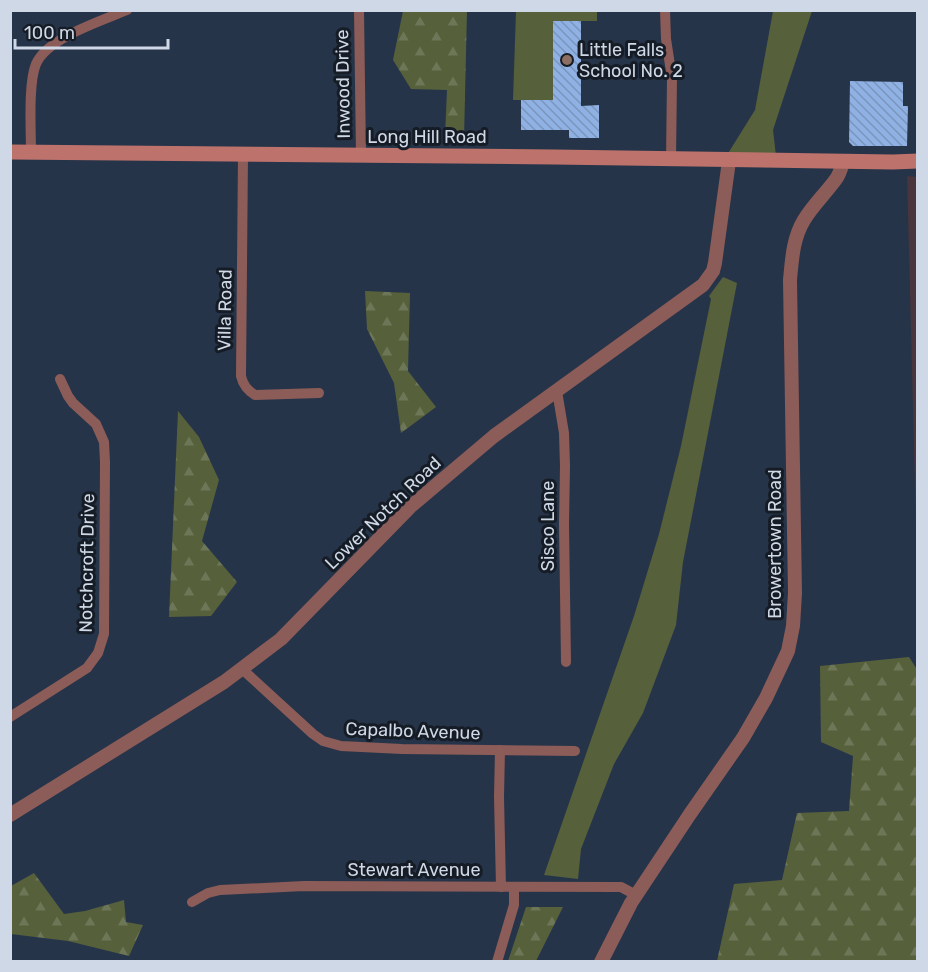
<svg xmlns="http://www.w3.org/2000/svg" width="928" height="972" font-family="Rubik,sans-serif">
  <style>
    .education { fill: #48353d }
    .green { fill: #56603b }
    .forest { fill: url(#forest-firs) }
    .building { fill: url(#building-back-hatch) }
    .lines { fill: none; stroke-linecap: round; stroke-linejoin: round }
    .minor { stroke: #8c5c58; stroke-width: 10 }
    .tertiary { stroke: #8c5c58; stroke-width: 14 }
    .secondary { stroke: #bd726b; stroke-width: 15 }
    .education-dot { fill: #8d6e63; stroke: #151c25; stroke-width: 2 }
    .labels { text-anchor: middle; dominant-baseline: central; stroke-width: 6; stroke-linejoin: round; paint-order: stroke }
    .poi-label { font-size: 18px; fill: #cfd8e6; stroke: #151c25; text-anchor: start }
    .street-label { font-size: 18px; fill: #cfd8e6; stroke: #151c25 }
  </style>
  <defs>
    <pattern id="forest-firs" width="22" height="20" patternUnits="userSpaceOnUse" patternTransform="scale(1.5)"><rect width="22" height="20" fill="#56603b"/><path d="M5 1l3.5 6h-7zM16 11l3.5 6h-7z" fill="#6d7657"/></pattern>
    <pattern id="building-back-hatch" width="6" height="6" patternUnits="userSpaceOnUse" patternTransform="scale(1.5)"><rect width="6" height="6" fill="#8fb1e3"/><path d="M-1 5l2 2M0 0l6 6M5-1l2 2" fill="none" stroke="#7b95bc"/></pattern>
  </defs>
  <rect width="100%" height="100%" fill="#263449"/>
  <path class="education" d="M907 176 918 177 917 554 916 525Z"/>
  <g class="green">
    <path d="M513 11H597V21H553V100H513L516 11Z"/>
    <path d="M773 11H812L773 130 776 156 727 155 755 110Z"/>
    <path d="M723 277 737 283 683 562 676 625 643 713 614 764 581 849 578 879 544 875 634 616 659 534 681 446 711 299 709 296Z"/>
  </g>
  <g class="forest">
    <path d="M451 11H467L464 138 445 136 447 90 411 89 393 60 403 11Z"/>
    <path d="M365 291 410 293 408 371 436 407 401 433 394 383 367 329Z"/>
    <path d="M178 411 199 437 219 480 202 541 237 582 211 616 169 617Z"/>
    <path d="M909 657 918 671 917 961H717L734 884 782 880 797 813 849 811 853 756 821 742 820 666Z"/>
    <path d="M34 873 64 914 85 911 124 900 126 922 143 925 129 956 68 941 11 934V886Z"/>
    <path d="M526 907H563L536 961H508Z"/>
  </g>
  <g class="building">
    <path d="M553 21H581V106L599 105V138H569V130H521V100H553Z"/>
    <path d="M850 81 903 82V106H908L907 146H853L849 142Z"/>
  </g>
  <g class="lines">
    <g class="minor">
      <path d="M359 10 361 156"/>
      <path d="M665 10 666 39 672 78 671 160"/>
      <path d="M31 153C31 131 28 83 36 64 47 38 101 21 127 10"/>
      <path d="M243 155 241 376C243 385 247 390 255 395L319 393"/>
      <path d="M557 391 564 433 565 466 564 524 566 662"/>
      <path d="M242 669 313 734 323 741 341 746 402 749 575 751"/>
      <path d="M10 717 87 668 98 653 104 634 105 462 104 442 96 424 73 403 68 396 60 379"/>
      <path d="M500 750 499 797 501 887"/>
      <path d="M192 902 208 893 220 890 304 886 621 887 636 895"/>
      <path d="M497 962 514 905V887"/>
    </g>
    <g class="tertiary">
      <path d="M10 815 224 682 281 639 410 507 494 436 703 285 713 271 715 263 729 161"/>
      <path d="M601 962 631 903 690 814 743 738 766 698 788 651 793 626 795 593 790 280C792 259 793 238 804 220 813 205 826 193 836 179 840 174 841 167 844 161"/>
    </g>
    <path class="secondary" d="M10 152 554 157 893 162 918 161"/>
  </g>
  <circle class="education-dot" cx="567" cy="60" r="6"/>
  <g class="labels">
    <g class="poi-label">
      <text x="579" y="50">Little Falls<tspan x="579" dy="21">School No. 2</tspan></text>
    </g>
    <g class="street-label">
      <text transform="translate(343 84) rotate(-91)">Inwood Drive</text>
      <text x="427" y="137">Long Hill Road</text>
      <text transform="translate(225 310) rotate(-89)">Villa Road</text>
      <text transform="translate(383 513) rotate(-44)">Lower Notch Road</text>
      <text transform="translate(548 526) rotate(-90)">Sisco Lane</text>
      <text transform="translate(775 544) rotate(-90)">Browertown Road</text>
      <text transform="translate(87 563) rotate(-89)">Notchcroft Drive</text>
      <text transform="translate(413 731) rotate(2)">Capalbo Avenue</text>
      <text x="414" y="870">Stewart Avenue</text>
    </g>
  </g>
  <rect width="928" height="972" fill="none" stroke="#cfd8e6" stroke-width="24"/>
  <path d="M15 39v9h153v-9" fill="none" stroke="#cfd8e6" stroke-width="3"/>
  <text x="24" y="39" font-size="18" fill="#cfd8e6" stroke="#151c25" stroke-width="4.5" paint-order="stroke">100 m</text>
</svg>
